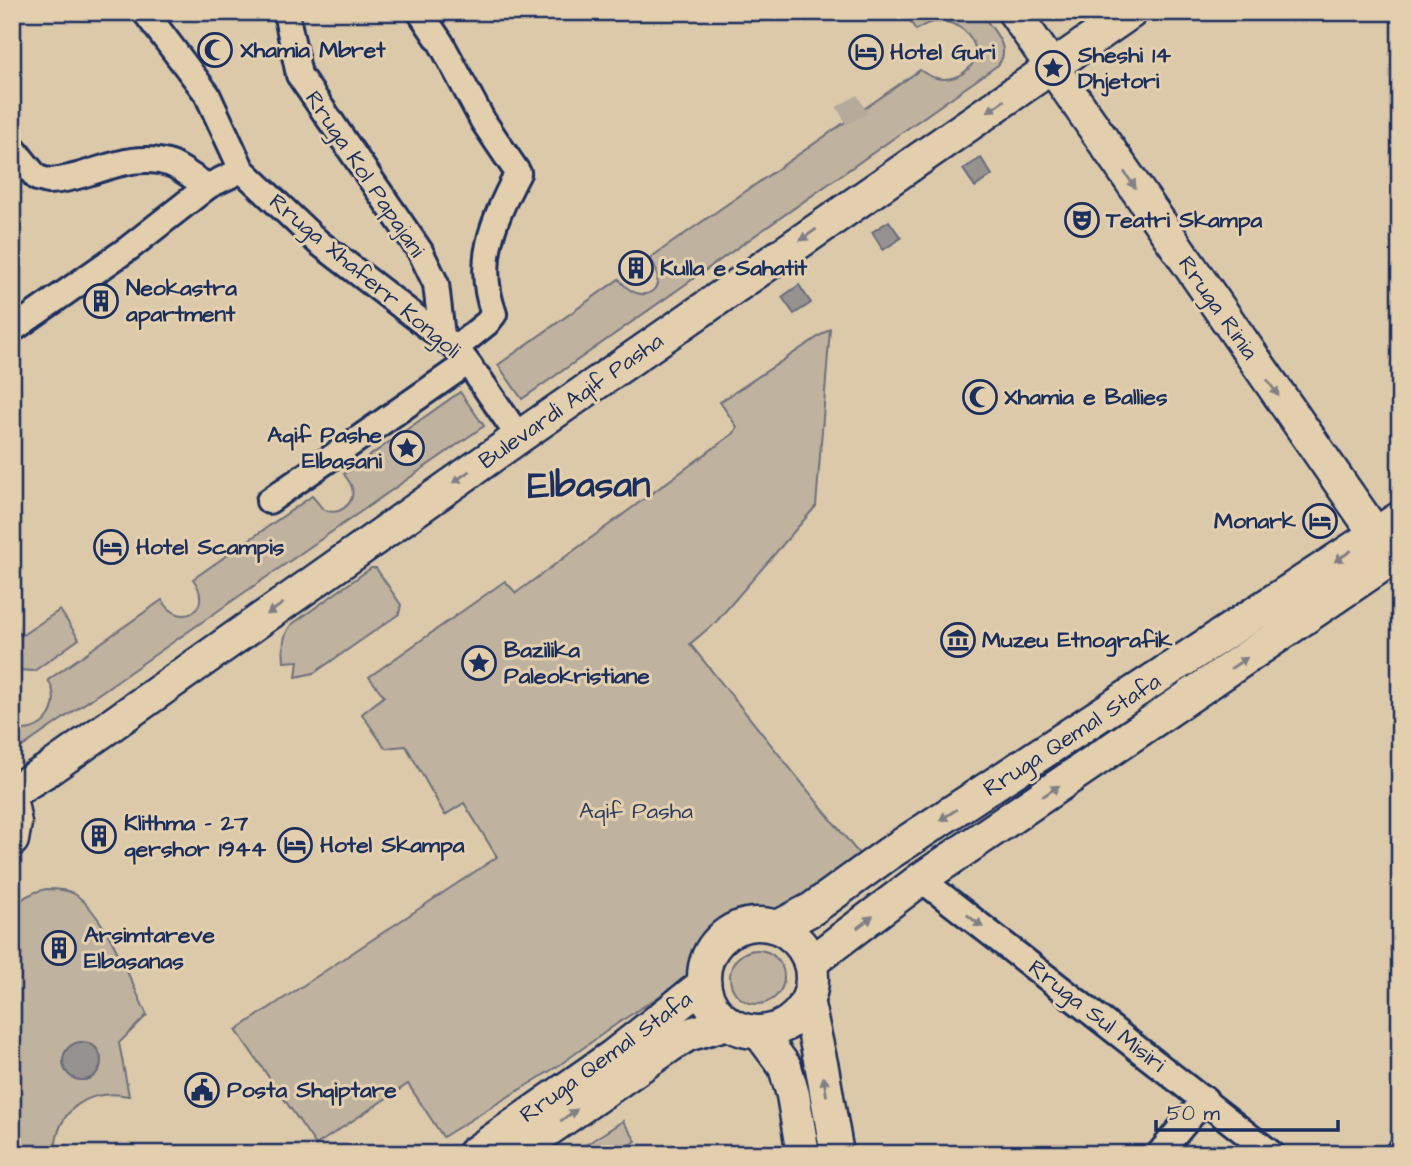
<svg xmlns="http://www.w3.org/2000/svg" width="1412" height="1166" font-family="'Architects Daughter',sans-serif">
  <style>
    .green { fill: #bfb29e; stroke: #6d707e; stroke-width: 2 }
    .water { fill: #96928f; stroke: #656a7b; stroke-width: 2 }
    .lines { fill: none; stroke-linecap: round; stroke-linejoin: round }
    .minor-tunnel { stroke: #b5aa9b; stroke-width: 24; stroke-dasharray: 24 12; stroke-linecap: butt }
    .minor-casing { stroke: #1b2f5e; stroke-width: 30 }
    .major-casing { stroke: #1b2f5e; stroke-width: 37 }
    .minor { stroke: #e3cfad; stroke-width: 24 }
    .major { stroke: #e3cfad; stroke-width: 32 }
    .oneway { fill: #7f7f86 }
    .labels { text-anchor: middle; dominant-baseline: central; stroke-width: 6; stroke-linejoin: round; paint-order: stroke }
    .poi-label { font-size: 23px; font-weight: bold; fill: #1b2f5e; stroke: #e3cfad; text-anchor: start }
    .street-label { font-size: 23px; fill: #1b2f5e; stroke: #e3cfad }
    .park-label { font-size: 23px; fill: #2b3c64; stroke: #e3cfad }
    .town-label { font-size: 37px; font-weight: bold; fill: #1b2f5e; stroke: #e3cfad }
  </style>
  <rect width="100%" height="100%" fill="#dbc9aa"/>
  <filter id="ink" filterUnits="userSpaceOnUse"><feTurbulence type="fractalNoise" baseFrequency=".0143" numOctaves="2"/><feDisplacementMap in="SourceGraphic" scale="14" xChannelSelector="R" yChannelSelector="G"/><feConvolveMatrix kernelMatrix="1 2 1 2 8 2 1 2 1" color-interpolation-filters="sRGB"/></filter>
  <g filter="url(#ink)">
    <g class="green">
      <path d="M904 12H980C991 28 1013 47 998 65L522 399 498 365 619 279C642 310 672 289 650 258L920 70C931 78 942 82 955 77 1003 58 956 0 916 30Z"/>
      <path d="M830 329 816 506 716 622 690 644 859 854 774 915 744 918 709 942 698 971 618 1023 558 1066 443 1137 408 1084 316 1145 236 1030 497 857 464 803 445 815 406 746 385 748 362 714 384 696 369 677 505 581 516 593 734 433 737 427 720 402Z"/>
      <path d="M460 392 484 426 12 754V728C42 738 65 706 48 680L162 600C181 631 215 609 193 579L312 496C316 500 319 505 323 509 337 518 356 504 352 488 351 483 347 479 344 474Z"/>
      <path d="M371 568H376L401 605 399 614 314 673 296 677 298 661 284 662C283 647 282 637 291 625Z"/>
      <path d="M60 610 79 639 34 671 17 670 12 663V624L21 636Z"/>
      <path d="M46 889C55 889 65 889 73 893 104 911 131 982 147 1015L119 1043 129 1096C88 1088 57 1109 55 1152L52 1154H16L12 1092V908C22 897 32 892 46 889Z"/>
      <circle cx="757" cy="977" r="27"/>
      <path d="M623 1121 636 1141 616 1154H572Z"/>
    </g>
    <g class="water">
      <path d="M981 158 992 175 975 187 963 169Z"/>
      <path d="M889 221 901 238 883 250 872 232Z"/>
      <path d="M799 285 811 303 794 314 782 297Z"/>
      <circle cx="82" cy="1061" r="19"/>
    </g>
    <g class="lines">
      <path class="minor-tunnel" d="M847 101 857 119"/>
      <g class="minor-casing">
        <g id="minor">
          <path d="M145 12 207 94 242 170 318 242 456 348 471 368"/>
          <path d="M286 12 299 75 420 251 436 284 442 336"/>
          <path d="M420 12 441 43 483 121 518 173C493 220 475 262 494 314L487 323 456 348"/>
          <path d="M12 147 37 178 48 181C89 180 128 149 171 164 185 170 195 180 208 186"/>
          <path d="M12 330 129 248 208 186 242 170"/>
          <path d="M478 377 519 437"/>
          <path d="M269 501 467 363"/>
          <path d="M921 879 1272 1154"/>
          <path d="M1159 1154 1205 1099"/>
          <path d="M1397 1154 1400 1151"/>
        </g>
      </g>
      <g class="major-casing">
        <g id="major">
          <path d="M1014 12 1388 552"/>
          <path d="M12 792 49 769 519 437 1131 12"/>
          <path d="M12 807 15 823 12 840"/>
          <circle cx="758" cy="978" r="54"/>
          <path d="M778 927 812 909 888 854 1400 518"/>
          <path d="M810 963 921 879 1400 553"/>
          <path d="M807 1000 822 1068 837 1154"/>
          <path d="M759 1032 785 1067 793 1095 803 1154"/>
          <path d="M473 1154 613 1056 704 984"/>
          <path d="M513 1154 671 1045 687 1035 728 1023"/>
        </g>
      </g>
      <use href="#minor" class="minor"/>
      <use href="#major" class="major"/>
    </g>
    <defs><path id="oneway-solid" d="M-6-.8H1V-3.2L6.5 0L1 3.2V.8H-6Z" transform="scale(1.75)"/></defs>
    <g class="oneway">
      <use href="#oneway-solid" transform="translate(996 106) rotate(146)"/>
      <use href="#oneway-solid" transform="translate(1130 180) rotate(55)"/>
      <use href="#oneway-solid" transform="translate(808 235) rotate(145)"/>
      <use href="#oneway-solid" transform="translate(1273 388) rotate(55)"/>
      <use href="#oneway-solid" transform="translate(461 477) rotate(145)"/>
      <use href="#oneway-solid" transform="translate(1343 556) rotate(147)"/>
      <use href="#oneway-solid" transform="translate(275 609) rotate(145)"/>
      <use href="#oneway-solid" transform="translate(1239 663) rotate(-34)"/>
      <use href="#oneway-solid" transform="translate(1051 791) rotate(-34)"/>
      <use href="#oneway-solid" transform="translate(948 815) rotate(147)"/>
      <use href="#oneway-solid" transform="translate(975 921) rotate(38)"/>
      <use href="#oneway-solid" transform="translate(865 922) rotate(-37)"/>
      <use href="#oneway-solid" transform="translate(825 1086) rotate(-99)"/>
      <use href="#oneway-solid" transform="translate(569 1115) rotate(-35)"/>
    </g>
  </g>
  <defs>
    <g id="mosque-ring" transform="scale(1.75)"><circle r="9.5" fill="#e3cfad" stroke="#1b2f5e" stroke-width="1.5"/><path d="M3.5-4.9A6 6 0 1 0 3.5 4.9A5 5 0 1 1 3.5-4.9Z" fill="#1b2f5e"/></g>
    <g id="hotel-ring" transform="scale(1.75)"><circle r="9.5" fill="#e3cfad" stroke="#1b2f5e" stroke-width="1.5"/><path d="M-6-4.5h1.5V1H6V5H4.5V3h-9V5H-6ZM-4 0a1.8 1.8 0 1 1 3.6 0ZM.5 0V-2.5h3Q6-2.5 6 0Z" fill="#1b2f5e"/></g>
    <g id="sight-ring" transform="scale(1.75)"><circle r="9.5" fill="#e3cfad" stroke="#1b2f5e" stroke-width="1.5"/><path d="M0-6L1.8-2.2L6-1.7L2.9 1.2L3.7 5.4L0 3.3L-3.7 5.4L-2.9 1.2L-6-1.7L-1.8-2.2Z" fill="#1b2f5e"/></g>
    <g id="theatre-ring" transform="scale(1.75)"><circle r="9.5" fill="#e3cfad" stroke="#1b2f5e" stroke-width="1.5"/><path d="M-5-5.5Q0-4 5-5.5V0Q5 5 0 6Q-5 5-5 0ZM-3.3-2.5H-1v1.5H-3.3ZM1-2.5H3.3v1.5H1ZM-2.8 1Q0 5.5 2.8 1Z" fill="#1b2f5e"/></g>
    <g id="building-ring" transform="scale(1.75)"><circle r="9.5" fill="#e3cfad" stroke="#1b2f5e" stroke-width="1.5"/><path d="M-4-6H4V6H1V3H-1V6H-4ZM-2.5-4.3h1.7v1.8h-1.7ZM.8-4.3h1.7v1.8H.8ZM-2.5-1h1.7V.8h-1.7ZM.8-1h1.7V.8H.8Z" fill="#1b2f5e"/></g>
    <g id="museum-ring" transform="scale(1.75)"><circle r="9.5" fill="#e3cfad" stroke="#1b2f5e" stroke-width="1.5"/><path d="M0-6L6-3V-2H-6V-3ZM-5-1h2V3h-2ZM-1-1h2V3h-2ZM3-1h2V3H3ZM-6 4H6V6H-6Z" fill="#1b2f5e"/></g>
    <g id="civic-ring" transform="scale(1.75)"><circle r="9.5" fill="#e3cfad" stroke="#1b2f5e" stroke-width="1.5"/><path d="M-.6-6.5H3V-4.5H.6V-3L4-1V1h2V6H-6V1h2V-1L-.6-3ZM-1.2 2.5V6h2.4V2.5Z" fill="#1b2f5e"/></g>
  </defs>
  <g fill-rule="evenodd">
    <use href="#mosque-ring" x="215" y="50"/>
    <use href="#hotel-ring" x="866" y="52"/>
    <use href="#sight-ring" x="1053" y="68"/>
    <use href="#theatre-ring" x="1082" y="220"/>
    <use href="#building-ring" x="636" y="268"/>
    <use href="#building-ring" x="101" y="301"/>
    <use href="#mosque-ring" x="980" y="397"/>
    <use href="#sight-ring" x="407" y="448"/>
    <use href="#hotel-ring" x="1320" y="521"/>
    <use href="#hotel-ring" x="111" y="547"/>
    <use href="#museum-ring" x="958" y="640"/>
    <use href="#sight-ring" x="479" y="663"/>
    <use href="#building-ring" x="99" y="836"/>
    <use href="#hotel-ring" x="295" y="845"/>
    <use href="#building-ring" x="59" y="948"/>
    <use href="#civic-ring" x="202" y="1090"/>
  </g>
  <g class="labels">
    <g class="poi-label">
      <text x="240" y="50">Xhamia Mbret</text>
      <text x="890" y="52">Hotel Guri</text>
      <text x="1078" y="55">Sheshi 14<tspan x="1078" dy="26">Dhjetori</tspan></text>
      <text x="1106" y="220">Teatri Skampa</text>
      <text x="660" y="268">Kulla e Sahatit</text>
      <text x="126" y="288">Neokastra<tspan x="126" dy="26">apartment</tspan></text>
      <text x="1004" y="397">Xhamia e Ballies</text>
      <text x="382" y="435" text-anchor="end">Aqif Pashe<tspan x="382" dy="26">Elbasani</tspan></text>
      <text x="1296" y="521" text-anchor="end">Monark</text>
      <text x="136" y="547">Hotel Scampis</text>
      <text x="982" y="640">Muzeu Etnografik</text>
      <text x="504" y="650">Bazilika<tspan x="504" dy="26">Paleokristiane</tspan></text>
      <text x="124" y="823">Klithma - 27<tspan x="124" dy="26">qershor 1944</tspan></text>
      <text x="320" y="845">Hotel Skampa</text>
      <text x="84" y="935">Arsimtareve<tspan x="84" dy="26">Elbasanas</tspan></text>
      <text x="227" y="1090">Posta Shqiptare</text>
    </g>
    <g class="street-label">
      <text transform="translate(365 174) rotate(56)">Rruga Kol Papajani</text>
      <text transform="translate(365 276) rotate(40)">Rruga Xhaferr Kongoli</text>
      <text transform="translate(1218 308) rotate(55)">Rruga Rinia</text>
      <text transform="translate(571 401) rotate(-35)">Bulevardi Aqif Pasha</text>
      <text transform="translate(1072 735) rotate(-33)">Rruga Qemal Stafa</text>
      <text transform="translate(1097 1016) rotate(38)">Rruga Sul Misiri</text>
      <text transform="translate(606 1057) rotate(-36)">Rruga Qemal Stafa</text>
    </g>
    <g class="park-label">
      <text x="636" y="811">Aqif Pasha</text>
    </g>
    <g class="town-label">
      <text x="589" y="486">Elbasan</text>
    </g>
  </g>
  <rect width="1412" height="1166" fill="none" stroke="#e3cfad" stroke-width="42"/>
  <rect x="21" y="21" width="1370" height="1124" fill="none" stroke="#1b2f5e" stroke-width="2.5" filter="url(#ink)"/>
  <path d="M1156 1120v10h182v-10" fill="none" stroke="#1b2f5e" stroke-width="3.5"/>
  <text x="1167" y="1120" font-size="21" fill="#1b2f5e" stroke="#e3cfad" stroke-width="5" paint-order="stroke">50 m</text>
</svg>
